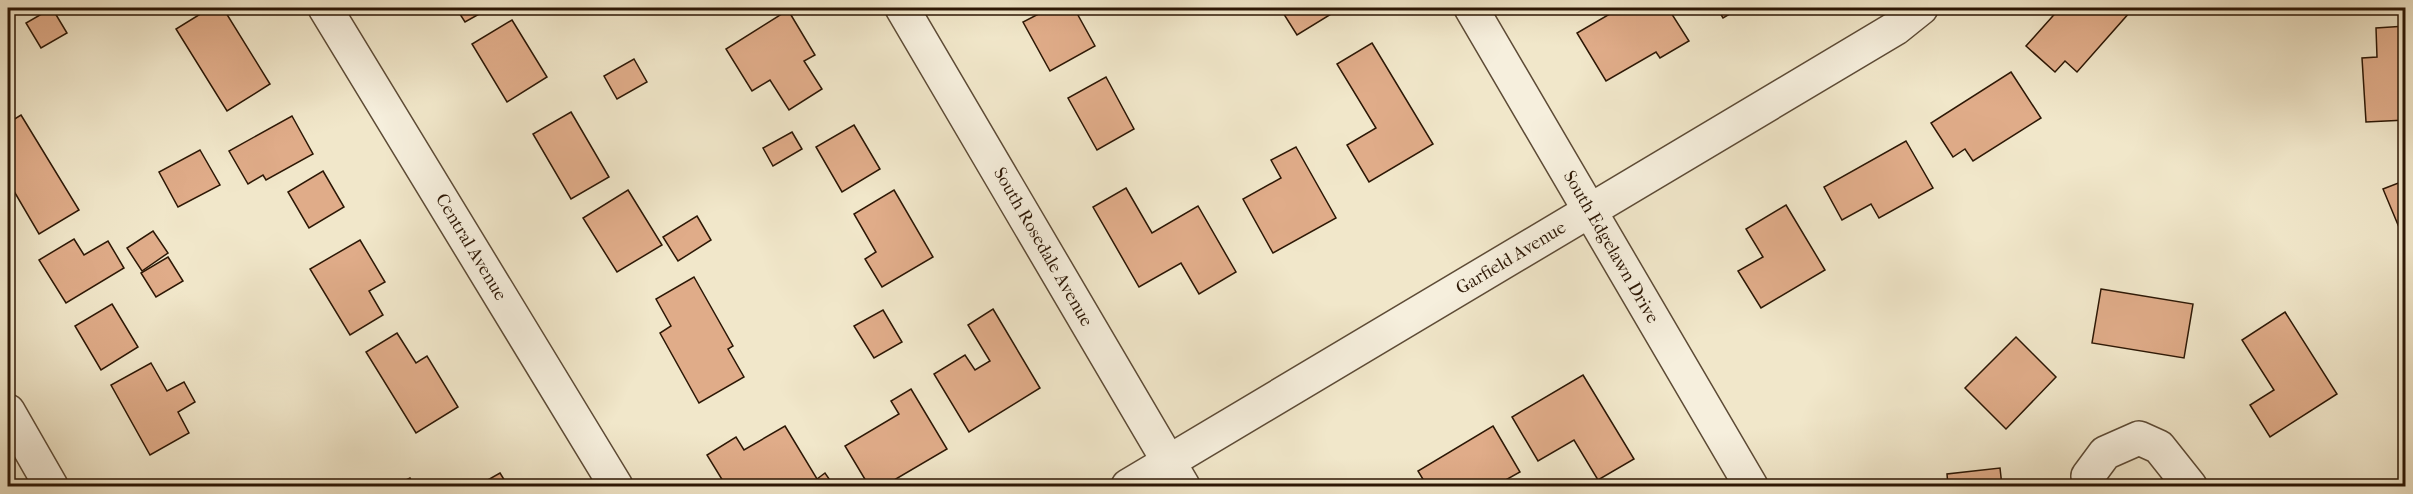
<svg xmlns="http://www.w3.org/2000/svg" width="2413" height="494" font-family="'IM FELL French Canon',serif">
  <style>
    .building { fill: #e0ac89; stroke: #2c1705; stroke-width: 1.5 }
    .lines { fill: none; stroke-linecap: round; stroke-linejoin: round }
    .minor-casing { stroke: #5d4b36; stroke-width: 36 }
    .minor { stroke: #f6efdd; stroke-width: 33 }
    .labels { text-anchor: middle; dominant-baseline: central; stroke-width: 4.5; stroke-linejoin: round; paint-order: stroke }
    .street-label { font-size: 18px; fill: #2c1705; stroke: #f6efdd }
  </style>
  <rect width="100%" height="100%" fill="#f1e7ca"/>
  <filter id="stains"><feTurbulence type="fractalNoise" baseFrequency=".00333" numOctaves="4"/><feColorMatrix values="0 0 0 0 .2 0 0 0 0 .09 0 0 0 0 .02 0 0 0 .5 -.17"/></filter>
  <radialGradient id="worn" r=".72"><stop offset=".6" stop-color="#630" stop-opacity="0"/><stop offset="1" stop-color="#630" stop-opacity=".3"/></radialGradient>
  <g class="building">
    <path d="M52 8 67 33 41 48 26 23Z"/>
    <path d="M210 8H223L270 84 227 111 176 29Z"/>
    <path d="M456 8H490L465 22Z"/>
    <path d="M1050 8H1074L1095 46 1050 71 1023 22Z"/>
    <path d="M1280 8H1341L1297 35Z"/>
    <path d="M1620 8H1668L1689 41 1660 58 1656 52 1606 81 1577 33Z"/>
    <path d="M1717 8H1740L1723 18Z"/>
    <path d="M2060 8H2125L2130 12 2077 72 2065 61 2055 72 2026 46Z"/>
    <path d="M788 10 815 55 804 61 822 89 789 110 770 80 752 91 726 49Z"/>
    <path d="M512 20 547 77 507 102 472 44Z"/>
    <path d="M2406 26V120L2366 122 2362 58 2377 57 2376 28Z"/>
    <path d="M1372 43 1433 144 1369 182 1347 145 1376 128 1337 64Z"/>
    <path d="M634 59 647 82 617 99 604 76Z"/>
    <path d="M2011 72 2041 118 1973 161 1965 149 1953 157 1931 123Z"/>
    <path d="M1106 77 1134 129 1097 150 1068 98Z"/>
    <path d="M571 112 609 177 571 199 533 134Z"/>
    <path d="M21 115 79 210 39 234 8 181V123Z"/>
    <path d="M292 116 313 154 266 180 263 175 248 184 229 151Z"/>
    <path d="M854 125 880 169 842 192 816 147Z"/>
    <path d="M792 132 802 149 773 166 763 148Z"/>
    <path d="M1906 141 1933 188 1879 218 1871 204 1842 220 1824 187Z"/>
    <path d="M1296 147 1336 218 1273 253 1243 199 1281 178 1271 160Z"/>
    <path d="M200 150 220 185 178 207 159 172Z"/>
    <path d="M323 171 344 207 309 228 288 192Z"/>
    <path d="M2406 180V244L2383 189Z"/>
    <path d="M1126 188 1152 233 1198 206 1236 272 1199 294 1181 263 1139 287 1093 207Z"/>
    <path d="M628 190 662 245 617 272 583 218Z"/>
    <path d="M894 190 933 257 882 287 865 259 876 252 854 214Z"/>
    <path d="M1786 205 1825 270 1761 308 1738 271 1763 257 1746 229Z"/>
    <path d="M697 216 711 240 678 261 663 237Z"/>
    <path d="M153 231 168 253 142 271 127 248Z"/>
    <path d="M74 239 84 255 108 241 124 268 66 303 39 260Z"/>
    <path d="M360 240 385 282 369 291 383 315 350 335 310 269Z"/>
    <path d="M168 257 183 281 156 297 141 273Z"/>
    <path d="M694 277 733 346 728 349 744 377 699 403 660 333 671 326 656 299Z"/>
    <path d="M2101 289 2193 304 2184 358 2092 343Z"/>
    <path d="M112 304 138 347 101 370 75 326Z"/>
    <path d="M993 309 1040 388 969 432 934 374 965 355 975 370 990 361 968 325Z"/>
    <path d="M883 310 902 342 874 358 854 326Z"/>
    <path d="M2285 312 2337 394 2270 437 2250 405 2274 390 2242 340Z"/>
    <path d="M397 333 416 363 427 356 458 407 416 433 366 352Z"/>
    <path d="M2016 337 2056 377 2006 429 1965 388Z"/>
    <path d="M151 363 167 391 184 382 195 402 178 412 189 433 150 455 111 385Z"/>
    <path d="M1583 375 1634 459 1598 480 1574 440 1538 461 1512 417Z"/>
    <path d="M911 389 947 449 884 486H869L845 446 899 414 891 401Z"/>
    <path d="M785 426 817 479 825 473 834 486H726L707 455 736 437 744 450Z"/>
    <path d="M1493 426 1520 472 1495 486H1427L1418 471Z"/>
    <path d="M2000 468 2002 486H1948L1947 474Z"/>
    <path d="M500 473 508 486H477Z"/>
    <path d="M410 478 414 486H394Z"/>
  </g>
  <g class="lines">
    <g class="minor-casing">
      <g id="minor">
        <path d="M325 8 616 486"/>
        <path d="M902 8 1183 486"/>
        <path d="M1471 8 1751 486"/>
        <path d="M8 411 51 486"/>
        <path d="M1128 486 1896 28 1921 8"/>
        <path d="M2090 486 2088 476 2105 453 2139 438 2159 447 2190 486"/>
      </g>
    </g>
    <use href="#minor" class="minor"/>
  </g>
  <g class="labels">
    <g class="street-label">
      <text transform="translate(471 247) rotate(59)">Central Avenue</text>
      <text transform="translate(1043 247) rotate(60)">South Rosedale Avenue</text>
      <text transform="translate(1611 247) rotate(60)">South Edgelawn Drive</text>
      <text transform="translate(1511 258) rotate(-31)">Garfield Avenue</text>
    </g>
  </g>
  <rect width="2413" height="494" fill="none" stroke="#f1e7ca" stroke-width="30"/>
  <rect x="9" y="9" width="2395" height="476" fill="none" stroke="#2c1705" stroke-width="3"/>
  <rect x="15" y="15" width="2383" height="464" fill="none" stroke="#2c1705" stroke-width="1.5"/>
  <rect width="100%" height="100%" filter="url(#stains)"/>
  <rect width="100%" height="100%" fill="url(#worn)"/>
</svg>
